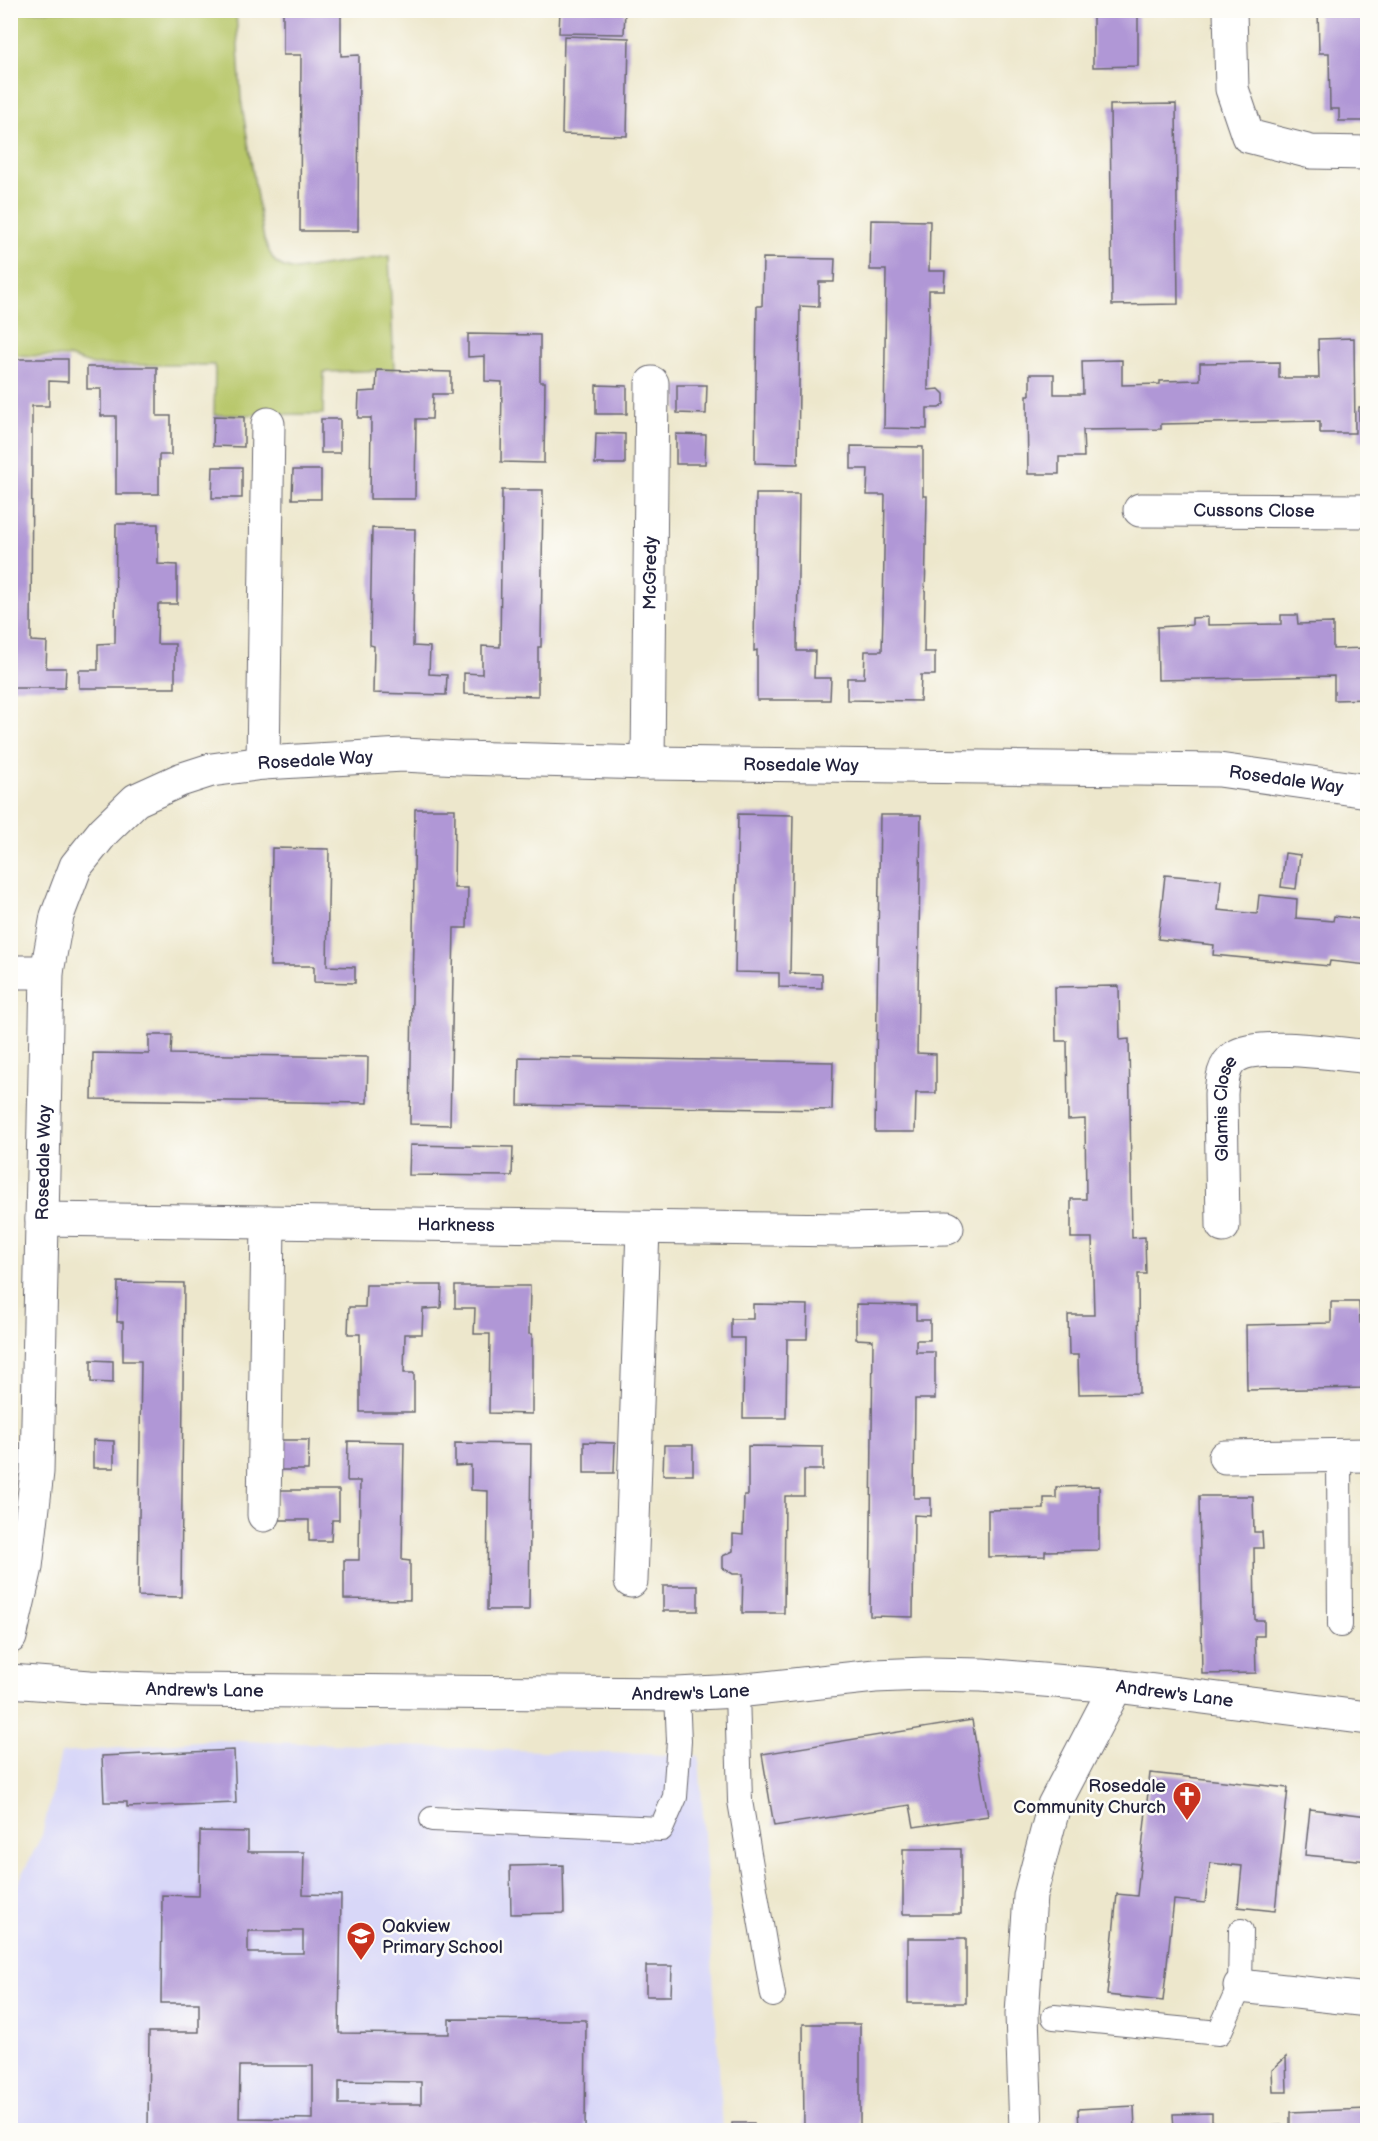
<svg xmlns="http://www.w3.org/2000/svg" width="1378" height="2141" font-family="'Balsamiq Sans',sans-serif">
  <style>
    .built { fill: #d8d7f8 }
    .green { fill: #b8c76a; stroke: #6d7452; stroke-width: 1.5 }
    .building { fill: #b097d6; fill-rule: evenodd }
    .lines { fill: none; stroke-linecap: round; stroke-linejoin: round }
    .service-casing { stroke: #69676e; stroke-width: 26 }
    .minor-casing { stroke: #69676e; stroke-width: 35 }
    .service { stroke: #fff; stroke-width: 24 }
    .minor { stroke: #fff; stroke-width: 33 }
    .labels { text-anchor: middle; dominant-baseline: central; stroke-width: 5; stroke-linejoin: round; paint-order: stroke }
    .street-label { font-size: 18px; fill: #22223b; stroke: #fdfcf7 }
    .poi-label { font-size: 18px; fill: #22223b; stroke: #fdfcf7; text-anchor: end }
  </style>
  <rect width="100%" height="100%" fill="#fdfcf7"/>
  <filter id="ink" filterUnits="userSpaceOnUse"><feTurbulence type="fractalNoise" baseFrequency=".0167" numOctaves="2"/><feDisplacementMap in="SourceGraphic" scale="12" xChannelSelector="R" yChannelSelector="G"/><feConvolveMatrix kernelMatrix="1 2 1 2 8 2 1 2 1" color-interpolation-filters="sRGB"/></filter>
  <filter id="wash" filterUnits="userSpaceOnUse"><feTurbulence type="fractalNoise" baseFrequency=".008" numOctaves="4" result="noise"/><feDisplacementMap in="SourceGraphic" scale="24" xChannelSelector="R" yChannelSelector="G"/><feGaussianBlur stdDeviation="1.35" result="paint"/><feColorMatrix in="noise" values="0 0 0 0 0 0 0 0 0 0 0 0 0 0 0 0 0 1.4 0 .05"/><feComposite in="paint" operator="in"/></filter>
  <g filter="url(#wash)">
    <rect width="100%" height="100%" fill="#ede7cc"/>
    <path class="built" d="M210 1740 699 1756 723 2130H11L10 1899 42 1835 61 1753Z"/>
    <path class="green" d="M11 11H236L241 99 264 240C273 260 273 266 296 270L389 256 394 370 324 372 323 414 214 415 215 365H93L69 357 11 355Z"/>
    <g id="blocks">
      <g class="building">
        <path d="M283 10H341V56L359 55 358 231H300L301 55H283Z"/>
        <path d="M560 10H625L624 34 559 33Z"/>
        <path d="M1093 10H1138V66L1093 67Z"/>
        <path d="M1318 10H1368V121H1339V109H1330L1329 53H1319Z"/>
        <path d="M564 36 629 38 627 136 562 134Z"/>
        <path d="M1176 104 1178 304 1112 305 1110 105Z"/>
        <path d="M871 220 930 221 929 271H945L944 290H929L928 390 939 389 944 394V404L939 408H927V429L884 428 886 270H870Z"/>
        <path d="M763 258 835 259 834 282H819V307L800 306 798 464 755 463 757 306H762Z"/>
        <path d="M468 334 540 335V382H545L544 463 501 462 502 382 485 381V356L468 357Z"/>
        <path d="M1354 338 1355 433H1320V421L1161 424V429L1083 430 1084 457H1059V474H1028L1027 395H1030V374H1054V394H1083L1082 361 1122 360V385L1160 384V381L1200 380V363L1279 362V378H1319L1318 339Z"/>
        <path d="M10 359H68V382L49 381V406H32V445L31 641 47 642 46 668H66L65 688H10Z"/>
        <path d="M87 367H157V416H171V455H159V494H116V416H101V389H87Z"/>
        <path d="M377 370 451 372V394H433L432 419H416L415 499H370L371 418H358L359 392 376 391Z"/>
        <path d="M596 385 627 386V414H596Z"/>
        <path d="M677 385H707L706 414 677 413Z"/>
        <rect x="1359" y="407" width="9" height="34"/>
        <path d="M214 416 244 417V447L213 446Z"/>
        <rect x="321" y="419" width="19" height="34"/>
        <path d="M596 433 625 434V464H595Z"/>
        <path d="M676 434 706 435 705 464H676Z"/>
        <path d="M851 446 923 447V496H927L924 652H935V675H921L920 701 847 700V678H864L865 651H882L883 612 885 495H867L868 469H851Z"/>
        <path d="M213 467H242V498H212Z"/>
        <path d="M293 470H321V499H292Z"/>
        <path d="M502 490H543L541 647H538V696L464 694V673L482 674V646L500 647Z"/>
        <path d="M756 494H799L797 651H815L814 678H831L830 700H757V650L754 651Z"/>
        <path d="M116 524H158V564L177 565V604H158L157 644H175V688H79V670H98V644L115 643Z"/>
        <path d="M372 528 415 529 413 646 430 647 429 674 447 675 446 695 373 693 374 646 370 645Z"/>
        <path d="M1281 615H1297L1298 624 1333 623V649L1368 648V699L1334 700V676L1158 680 1157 627 1192 625V618L1208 617V625L1281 624Z"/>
        <path d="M415 809H455L454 888H468L467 928H454L450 1125 410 1124Z"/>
        <path d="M738 814 793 815 790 973 822 974V988L779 987V973L735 972Z"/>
        <path d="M880 815H921L917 1053 936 1054V1093H916L915 1132H875Z"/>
        <path d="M272 848 329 849 327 966 355 967V983L314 982V966H270Z"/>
        <path d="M1285 853 1300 855 1296 889 1281 887Z"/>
        <path d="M1165 875 1221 880 1218 910 1257 914 1259 895 1297 899 1296 918 1333 921 1334 916 1368 920V965L1330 961 1329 966 1213 955 1214 945 1158 939Z"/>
        <path d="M1119 986 1120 1040 1129 1039 1132 1238 1145 1237 1146 1274H1138L1139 1393 1079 1394 1078 1355H1069L1068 1315H1094L1092 1238H1071V1199H1086L1085 1119 1068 1120 1067 1041H1056L1055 987Z"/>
        <path d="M149 1035H172L171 1054 368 1057 367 1103 92 1099 93 1053 149 1054Z"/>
        <path d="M519 1057 833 1062 832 1110 518 1105Z"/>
        <path d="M410 1145 513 1147 512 1176 409 1175Z"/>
        <path d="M118 1282 184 1283 181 1597 138 1596 141 1361H123V1322H117Z"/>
        <path d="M366 1285H442L441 1308 423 1309 422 1334H405L404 1373H414V1412H360V1334H348L349 1307H365Z"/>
        <path d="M455 1286H530L529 1334H532V1414L489 1413 490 1334H474L475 1308H455Z"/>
        <path d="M1331 1302H1359L1360 1323H1368V1388L1247 1390 1246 1325 1331 1323Z"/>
        <path d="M753 1304 808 1305 807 1339H787L786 1418H743L744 1338H731V1319H753Z"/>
        <path d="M856 1304 916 1305V1320H930V1340H916V1352H935V1399H915L914 1498H931V1516L914 1515 913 1617 870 1616 873 1340 856 1339Z"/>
        <path d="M91 1360 113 1361V1383L91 1382Z"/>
        <path d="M93 1440 114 1441V1468H93Z"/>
        <path d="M280 1440H309L308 1470H279Z"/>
        <path d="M348 1441 404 1442 402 1560 410 1561V1600L344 1599V1560H359L360 1481H347Z"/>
        <path d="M584 1442 615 1443 614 1473H584Z"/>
        <path d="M455 1443 531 1444 529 1610H487L488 1491 471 1490V1465L455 1466Z"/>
        <path d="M664 1445H693V1475H663Z"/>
        <path d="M748 1446 823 1447V1470H804V1496H785L784 1613H742L743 1574H733L723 1568V1556L733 1551V1534L743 1535 744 1495H748Z"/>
        <path d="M1099 1486V1550L1045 1551V1556L988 1557V1510L1044 1509V1498H1056V1487Z"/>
        <path d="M279 1490H339V1520H332L331 1541H309V1520H279Z"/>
        <path d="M1199 1496H1253L1254 1532H1262L1263 1548H1254L1255 1620H1264V1636H1255L1256 1673 1202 1674Z"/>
        <rect x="663" y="1586" width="35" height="25"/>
        <path d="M972 1720 988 1816 914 1827 910 1805 774 1826 762 1754Z"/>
        <path d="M234 1750 236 1803 127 1807V1802H104L102 1756Z"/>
        <path d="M1150 1773 1288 1788 1275 1911 1238 1907 1242 1866 1210 1863 1205 1903 1174 1900 1163 2001 1107 1995 1117 1894 1137 1896Z"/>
        <path d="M1310 1809 1368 1816V1861L1305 1855Z"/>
        <path d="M200 1831 248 1832V1852H304L303 1894 341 1895 339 2033 449 2034V2019L586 2020 585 2130H148L149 2032H199V2003H161L162 1895 199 1896ZM248 1931H303V1953H248ZM240 2066H313V2119L239 2118ZM339 2081 421 2082V2104H339Z"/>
        <rect x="903" y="1849" width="58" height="65"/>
        <path d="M563 1865 564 1913 511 1914 510 1866Z"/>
        <path d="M1366 1931H1368V1965L1362 1964Z"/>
        <rect x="908" y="1938" width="58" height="65"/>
        <path d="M646 1966H672L671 1996H646Z"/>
        <path d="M803 2024H860V2130H804Z"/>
        <path d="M1286 2057 1287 2092H1273L1272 2070Z"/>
        <path d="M1134 2106 1135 2130H1079L1078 2109Z"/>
        <path d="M1368 2109V2130H1174L1173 2114 1212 2113V2128L1290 2125V2112Z"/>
        <rect x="732" y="2123" width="22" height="7"/>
      </g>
    </g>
  </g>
  <g filter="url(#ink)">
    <use href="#blocks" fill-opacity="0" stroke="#69676e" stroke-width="1.5"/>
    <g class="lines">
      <g class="service-casing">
        <g id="service">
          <path d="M1339 1455 1340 1625"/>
          <path d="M737 1691 740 1801 773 1995"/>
          <path d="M432 1819 661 1829 675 1797 679 1741 677 1694"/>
          <path d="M1054 2017 1219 2033 1240 1986 1241 1931"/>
        </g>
      </g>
      <g class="minor-casing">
        <g id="minor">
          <path d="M1230 10 1232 89 1248 136 1311 152 1368 153"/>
          <path id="s1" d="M1140 510 1368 511"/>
          <path d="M263 763 268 424"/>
          <path id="s2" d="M648 763 652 383"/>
          <path d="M10 972H47"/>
          <path id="s3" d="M42 1219 842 1230 947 1228"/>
          <path id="s4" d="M1223 1226 1221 1094C1222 1081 1223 1065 1235 1057 1257 1041 1339 1054 1368 1057"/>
          <path d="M1225 1457 1368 1455"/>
          <path d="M264 1515 268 1222"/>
          <path d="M631 1581 643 1228"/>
          <path id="s5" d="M10 1637 26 1567 37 1472 47 972 57 916 76 866 104 831 136 800 180 780 211 770 263 763 403 755 460 758 648 763 1219 770 1368 791"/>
          <path id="s6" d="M10 1681 90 1687 185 1690 677 1694 737 1691 875 1676 925 1674 982 1675 1116 1686 1368 1718"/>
          <path d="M1240 1986 1368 2000"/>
          <path d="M1026 2130 1022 2014 1030 1896 1054 1805 1116 1686"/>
        </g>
      </g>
      <use href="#service" class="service"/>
      <use href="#minor" class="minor"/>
    </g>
  </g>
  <defs>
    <g id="church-pin" transform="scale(1.5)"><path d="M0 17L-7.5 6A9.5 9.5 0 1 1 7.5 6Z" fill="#c8321e" stroke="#fdfcf7"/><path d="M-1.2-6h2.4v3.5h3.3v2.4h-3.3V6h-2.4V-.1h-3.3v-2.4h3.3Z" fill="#fff"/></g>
    <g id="school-pin" transform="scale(1.5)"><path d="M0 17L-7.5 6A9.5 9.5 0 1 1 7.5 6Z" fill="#c8321e" stroke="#fdfcf7"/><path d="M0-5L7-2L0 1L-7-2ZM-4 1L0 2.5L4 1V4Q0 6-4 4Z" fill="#fff"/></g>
  </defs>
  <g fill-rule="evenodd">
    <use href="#church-pin" x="1187" y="1796"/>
    <use href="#school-pin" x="361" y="1936"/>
  </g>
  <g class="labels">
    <g class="street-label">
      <text stroke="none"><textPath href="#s1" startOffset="114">Cussons Close</textPath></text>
      <text stroke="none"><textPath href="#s2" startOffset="190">McGredy</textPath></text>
      <text stroke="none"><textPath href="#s5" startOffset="1053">Rosedale Way</textPath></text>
      <text stroke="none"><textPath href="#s5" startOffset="1539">Rosedale Way</textPath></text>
      <text stroke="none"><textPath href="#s5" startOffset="2025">Rosedale Way</textPath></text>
      <text stroke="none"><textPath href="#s4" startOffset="118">Glamis Close</textPath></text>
      <text stroke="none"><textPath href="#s5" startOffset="477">Rosedale Way</textPath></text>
      <text stroke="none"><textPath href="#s3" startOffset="414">Harkness</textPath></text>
      <text stroke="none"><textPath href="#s6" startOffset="195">Andrew's Lane</textPath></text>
      <text stroke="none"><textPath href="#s6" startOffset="681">Andrew's Lane</textPath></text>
      <text stroke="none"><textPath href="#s6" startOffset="1167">Andrew's Lane</textPath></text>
    </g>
    <g class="poi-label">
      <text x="1166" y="1786">Rosedale<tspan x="1166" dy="21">Community Church</tspan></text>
      <text x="382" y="1926" text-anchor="start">Oakview<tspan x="382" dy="21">Primary School</tspan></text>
    </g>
  </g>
  <rect width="1378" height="2141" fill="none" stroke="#fdfcf7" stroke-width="36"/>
</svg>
